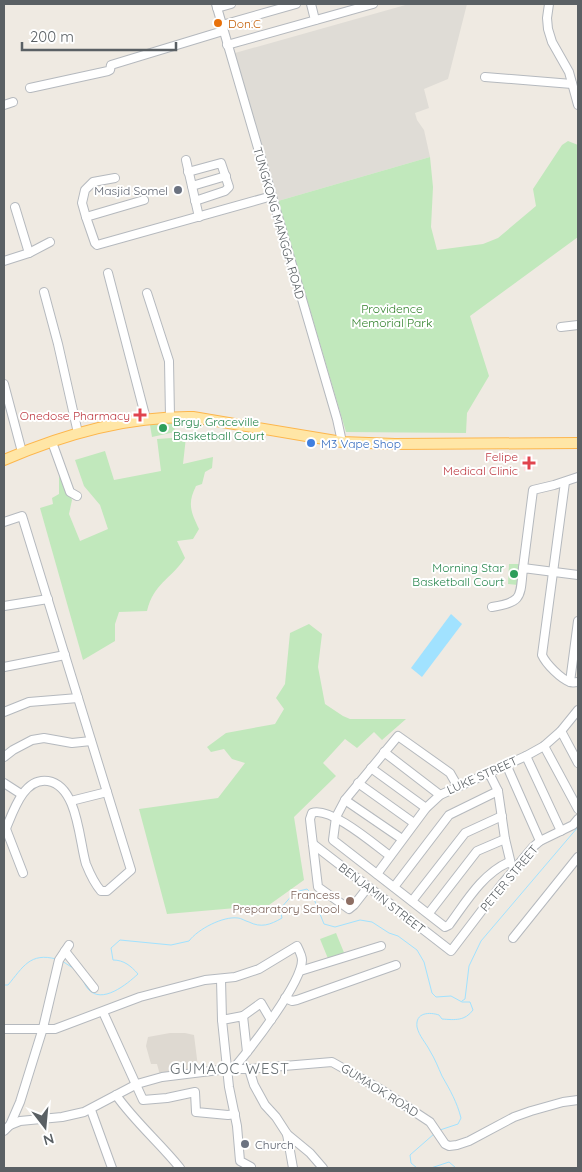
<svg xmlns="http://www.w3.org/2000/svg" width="582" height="1172" font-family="Quicksand,sans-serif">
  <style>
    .industrial { fill: #dfdcd6 }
    .education { fill: #ded9d1 }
    .medical { fill: #fddcdd }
    .green { fill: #c1e8bc }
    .water { fill: #a1e2ff }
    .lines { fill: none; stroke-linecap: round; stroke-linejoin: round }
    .stream { stroke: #a1e2ff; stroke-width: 1 }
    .minor-casing { stroke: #b5b9be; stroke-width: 10 }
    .major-casing { stroke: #fdb64c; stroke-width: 12 }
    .minor { stroke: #fff; stroke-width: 8 }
    .major { stroke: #ffe6a6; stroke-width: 10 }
    .food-dot { fill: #e8710a; stroke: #fff; stroke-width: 2 }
    .worship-dot { fill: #6b7280; stroke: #fff; stroke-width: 2 }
    .health-dot { fill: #e0444e; stroke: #fff; stroke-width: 2 }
    .leisure-dot { fill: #2e9e5b; stroke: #fff; stroke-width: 2 }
    .shop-dot { fill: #3f7fe0; stroke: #fff; stroke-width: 2 }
    .education-dot { fill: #8d6e63; stroke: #fff; stroke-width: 2 }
    .labels { text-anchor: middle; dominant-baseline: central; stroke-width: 4; stroke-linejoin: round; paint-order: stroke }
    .food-label { font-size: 12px; fill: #c56008; stroke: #fff; text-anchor: start }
    .worship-label { font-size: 12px; fill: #5b616d; stroke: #fff; text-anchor: end }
    .street-label { font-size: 12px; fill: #5a6064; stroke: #fff }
    .park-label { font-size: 12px; fill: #32822c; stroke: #fff }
    .health-label { font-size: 12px; fill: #be3a42; stroke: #fff; text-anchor: end }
    .leisure-label { font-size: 12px; fill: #27864d; stroke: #fff; text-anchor: start }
    .shop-label { font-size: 12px; fill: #366cbe; stroke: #fff; text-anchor: start }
    .education-label { font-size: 12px; fill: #785e54; stroke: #fff; text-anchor: end }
    .quarter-label { font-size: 15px; letter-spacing: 1px; fill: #6b7276; stroke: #fff }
  </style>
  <rect width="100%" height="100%" fill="#efeae2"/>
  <path class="industrial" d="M409 4H467L448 79 424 89 429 108 415 113 417 120 424 130 430 157 278 201 235 53Z"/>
  <path class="education" d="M170 1033H185L194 1035 198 1067 160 1075 157 1064H151L146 1046 148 1037Z"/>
  <path class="medical" d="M533 455 534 470 524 471 523 456Z"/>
  <g class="green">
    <path d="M568 141 578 145V237L470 316 489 376 467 413 466 433 346 432 278 201 430 157 433 187 431 227 437 250 483 244 498 238 536 206 533 189 562 145Z"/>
    <path d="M173 420 175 432 152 437 150 425Z"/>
    <path d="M186 437 183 464 213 457 212 468 205 472 202 484 196 486C187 504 191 512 199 529L193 539 177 541 185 558C170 580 154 583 147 611L119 612 115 624V641L83 660 40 508 53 504 52 498 59 494V470L72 500 69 514 80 541 108 529 100 505 84 486 75 460 105 451 114 480 161 471 157 439Z"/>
    <path d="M509 564H520L518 585 508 584Z"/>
    <path d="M309 624 322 634 318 667 325 704 343 716 350 719H406L382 740 374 732 357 748 345 739 323 763 336 776 294 817 304 880 269 905 167 914 139 809 218 798 245 763 232 759 224 749 211 752 207 747 226 733 275 724 284 709 276 698 285 684 290 633Z"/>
    <path d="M336 933 345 955 329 961 320 939Z"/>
  </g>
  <path class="water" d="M451 614 462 624 422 677 411 668Z"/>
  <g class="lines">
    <g class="stream">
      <path d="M62 961 76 970"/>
      <path d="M82 979C84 982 86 987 88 989 102 1005 127 984 138 974 131 966 124 960 113 960L111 948 120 940 171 945 189 941C198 929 223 916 238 918 241 918 245 921 249 922 261 928 270 925 282 918L280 909 295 892 307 889 312 894 324 924 335 927 360 920 372 922 389 933 398 936 417 950 424 962 432 993 436 997 451 996 462 1002H470L473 1010C465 1021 455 1020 442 1019L439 1015C430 1012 415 1012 417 1027 419 1036 426 1043 430 1051 435 1059 438 1067 442 1076 450 1090 457 1102 461 1118L458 1124 440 1130"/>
      <path d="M4 985H8C23 967 30 952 56 959"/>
      <path d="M462 1001 465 999 469 966 481 941 578 827"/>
      <path d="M417 1168 411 1163 410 1155 434 1134"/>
      <path d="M431 1168 449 1162 456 1168"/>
    </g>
    <g class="minor-casing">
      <g id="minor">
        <path d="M216 4 337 419 342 442"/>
        <path d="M311 4 315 20"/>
        <path d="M549 4 547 18 548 29 552 42 569 72 578 105"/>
        <path d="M217 8 231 4"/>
        <path d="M222 25 296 4"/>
        <path d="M227 45 373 4"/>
        <path d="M485 77 572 84"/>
        <path d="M30 88 108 71 110 70 111 65 223 31"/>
        <path d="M4 105 13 102"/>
        <path d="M186 160 199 217"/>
        <path d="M188 172 221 163 229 187 225 191 195 201"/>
        <path d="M192 186 226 176"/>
        <path d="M144 200 86 217 95 243 97 245 272 196"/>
        <path d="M15 207 29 253"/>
        <path d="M86 217 82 203 85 190 93 182 115 178"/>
        <path d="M4 261 29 253 50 242"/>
        <path d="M108 273 146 419"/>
        <path d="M44 292 58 344 78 433"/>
        <path d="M147 293 169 361 170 417"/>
        <path d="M561 327 578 325"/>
        <path d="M4 384 22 452"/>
        <path d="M52 442 70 492 77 496"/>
        <path d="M565 482 542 655C546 664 561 679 570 682 572 683 575 682 578 682"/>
        <path d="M4 522 22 516 131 870 107 891H101C94 883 90 874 86 864 79 841 78 786 48 781 22 777 12 816 4 833"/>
        <path d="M523 568 533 490 554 485 578 477"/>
        <path d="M4 606 48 599"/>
        <path d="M492 607C523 602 520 597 523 568L578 575"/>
        <path d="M4 667 65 655"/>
        <path d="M570 682 578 621"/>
        <path d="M4 712 29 702 78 698"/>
        <path d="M561 731 578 763"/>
        <path d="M544 746 578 809"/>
        <path d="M384 752 440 795"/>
        <path d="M526 756 561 831"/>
        <path d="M4 757 13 750 32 740 44 738 72 743 91 741"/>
        <path d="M506 764 540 841"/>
        <path d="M371 768 426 808"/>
        <path d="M489 773 498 791 505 839 511 864"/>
        <path d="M4 783 21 794"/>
        <path d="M358 783 414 823"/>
        <path d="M458 787 450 773 398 736 345 800 336 817 333 840 445 927 449 925C466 902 482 874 509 862"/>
        <path d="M345 800 402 839"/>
        <path d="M71 801 107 792"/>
        <path d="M6 829 23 873"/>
        <path d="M313 844 451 951 502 884 533 847 540 841 573 825 578 819"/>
        <path d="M377 874 426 808 440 795 526 756 544 746 561 731 578 710"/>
        <path d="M368 887 354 905 349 909 318 887 311 828 310 819 312 813C330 806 375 845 390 856"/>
        <path d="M394 887 449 815 498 791"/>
        <path d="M412 901 465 833 502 816"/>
        <path d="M429 913 477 851 505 839"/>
        <path d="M513 938 578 857"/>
        <path d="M65 951 94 988"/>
        <path d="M300 971 381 946"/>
        <path d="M221 979 222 1020"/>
        <path d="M285 998 292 1001 297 1000 396 965"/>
        <path d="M103 1012 143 1100 167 1098 195 1092 196 1112 228 1115 235 1114"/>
        <path d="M243 1016 261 1003 271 1020"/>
        <path d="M4 1029H55L140 997 205 980 235 977 259 969 297 946C299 950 302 956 302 960 302 983 250 1049 234 1068"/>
        <path d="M247 1052 243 1016 222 1020 229 1087 237 1126 240 1161 251 1167"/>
        <path d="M249 1069 254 1085 265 1105 276 1117 287 1134 310 1153 323 1168"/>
        <path d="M116 1095C135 1122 160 1143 180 1168"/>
        <path d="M91 1110 112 1168"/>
        <path d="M10 1125 20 1102 43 1028 59 960 69 945"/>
        <path d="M4 1131 10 1125 20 1121 62 1117 84 1112 137 1084 162 1077 227 1069H249L332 1062 380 1089 430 1122 445 1144 449 1146 457 1145 469 1141 514 1117 531 1111 563 1102 578 1100"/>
        <path d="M287 1134 293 1168"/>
      </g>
    </g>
    <g class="major-casing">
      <path id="major" d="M4 460C64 434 127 416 193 417L342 442 395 444 578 443"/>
    </g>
    <use href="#minor" class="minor"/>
    <use href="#major" class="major"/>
  </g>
  <circle class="food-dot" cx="218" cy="23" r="5"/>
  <g class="worship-dot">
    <circle cx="178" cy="190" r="5"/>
    <circle cx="245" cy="1144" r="5"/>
  </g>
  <g class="health-dot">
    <path d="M137.5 407.5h5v5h5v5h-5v5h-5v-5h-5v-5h5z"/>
    <path d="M526.5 455.5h5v5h5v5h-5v5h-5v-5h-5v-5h5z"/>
  </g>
  <g class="leisure-dot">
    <circle cx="163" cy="428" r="5"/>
    <circle cx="514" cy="574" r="5"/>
  </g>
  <circle class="shop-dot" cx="311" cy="443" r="5"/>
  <circle class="education-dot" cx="350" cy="901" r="5"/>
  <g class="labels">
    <g class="food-label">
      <text x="228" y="23">Don.C</text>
    </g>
    <g class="worship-label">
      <text x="168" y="190">Masjid Somel</text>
      <text x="255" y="1144" text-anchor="start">Church</text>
    </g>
    <g class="street-label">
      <text transform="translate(279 223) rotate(74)">TUNGKONG MANGGA ROAD</text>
      <text transform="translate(482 775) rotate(-24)">LUKE STREET</text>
      <text transform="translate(509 878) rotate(-50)">PETER STREET</text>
      <text transform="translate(382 898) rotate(38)">BENJAMIN STREET</text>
      <text transform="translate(380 1090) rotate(32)">GUMAOK ROAD</text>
    </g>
    <g class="park-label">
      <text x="392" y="308">Providence<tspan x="392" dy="14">Memorial Park</tspan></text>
    </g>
    <g class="health-label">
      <text x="130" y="415">Onedose Pharmacy</text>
      <text x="518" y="456">Felipe<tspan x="518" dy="14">Medical Clinic</tspan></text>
    </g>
    <g class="leisure-label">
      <text x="173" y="421">Brgy. Graceville<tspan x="173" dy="14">Basketball Court</tspan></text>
      <text x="504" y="567" text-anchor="end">Morning Star<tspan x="504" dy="14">Basketball Court</tspan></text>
    </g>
    <g class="shop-label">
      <text x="321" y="443">M3 Vape Shop</text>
    </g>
    <g class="education-label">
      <text x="340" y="894">Francess<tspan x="340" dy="14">Preparatory School</tspan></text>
    </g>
    <g class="quarter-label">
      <text x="230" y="1068">GUMAOC WEST</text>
    </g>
  </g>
  <rect width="582" height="1172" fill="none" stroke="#5a6064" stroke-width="10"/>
  <g transform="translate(45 1127) rotate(164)" stroke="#ffffff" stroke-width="4" paint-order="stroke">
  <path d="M0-4L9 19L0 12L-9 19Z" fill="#5a6064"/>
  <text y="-8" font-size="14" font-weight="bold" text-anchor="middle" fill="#5a6064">N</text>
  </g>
  <path d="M22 42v8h154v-8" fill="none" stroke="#5a6064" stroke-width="2.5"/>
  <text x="30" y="42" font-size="15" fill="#5a6064" stroke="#ffffff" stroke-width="4" paint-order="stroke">200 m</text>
</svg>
